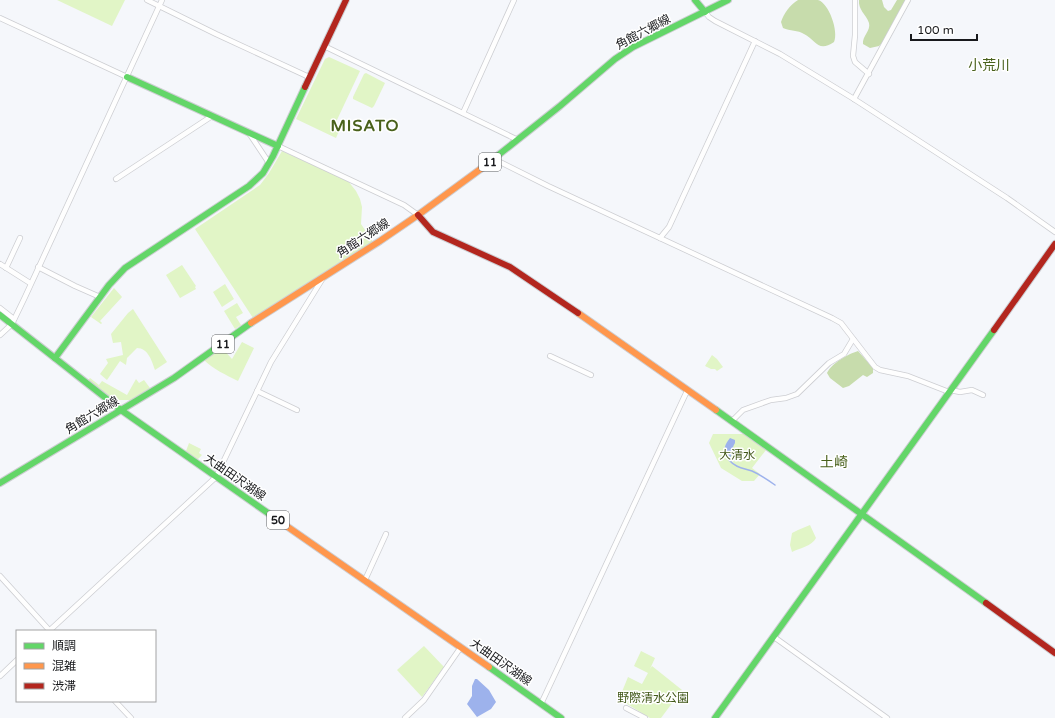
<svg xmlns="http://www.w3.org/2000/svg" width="1055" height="718" font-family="'Varela Round','Noto Sans JP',sans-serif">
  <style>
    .green { fill: #e1f5c6 }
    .forest { fill: #c7dcac }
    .water { fill: #9db2ec }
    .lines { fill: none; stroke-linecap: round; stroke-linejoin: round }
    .stream { stroke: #9db2ec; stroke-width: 1.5 }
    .street-casing { stroke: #cdced2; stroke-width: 6 }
    .fast-casing { stroke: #cdced2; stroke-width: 8 }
    .slow-casing { stroke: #cdced2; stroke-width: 8 }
    .jam-casing { stroke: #cdced2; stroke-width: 8 }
    .street { stroke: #fefefe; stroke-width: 4.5 }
    .fast { stroke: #63d668; stroke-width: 6 }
    .slow { stroke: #ff974d; stroke-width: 6 }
    .jam { stroke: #b3261e; stroke-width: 6 }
    .labels { text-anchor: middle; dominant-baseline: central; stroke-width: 3; stroke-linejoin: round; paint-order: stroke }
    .shield { fill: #fff; stroke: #5d5e60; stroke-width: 1 }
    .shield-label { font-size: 11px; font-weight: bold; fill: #18191c }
    .street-label { font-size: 12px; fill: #18191c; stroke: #fff }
    .park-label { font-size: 12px; fill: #415718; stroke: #fff }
    .quarter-label { font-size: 14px; fill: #49611b; stroke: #fff }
    .district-label { font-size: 16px; font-weight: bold; letter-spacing: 1px; fill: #49611b; stroke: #fff }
  </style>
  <rect width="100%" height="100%" fill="#f5f7fb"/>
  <g class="green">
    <path d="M57 0H125L112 26Z"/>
    <path d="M329 57 360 71 336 122 339 131 336 138 296 119 325 59Z"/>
    <path d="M366 73 385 83 374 106 372 108 353 99V97L364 74Z"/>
    <path d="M282 151 348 181 356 191 360 199 362 207 361 224 373 242 253 318 195 229 260 185 269 173Z"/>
    <path d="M182 265 196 286 195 287 196 289 180 298 166 275Z"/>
    <path d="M225 284 234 299 222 307 213 292Z"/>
    <path d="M114 288 122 297 100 321 102 323 101 324 91 317Z"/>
    <path d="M237 303 243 313 236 317 241 325 235 329 224 311Z"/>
    <path d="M133 309 167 362 155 370C152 361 148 348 137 348L127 358 126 365 120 361 107 380 100 374 108 363 106 359 123 355 121 342 113 343 111 334 128 313Z"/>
    <path d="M242 342 254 348 238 381C226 375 213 369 204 360L221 347 232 359Z"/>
    <path d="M712 355 717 359 723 367 717 371 715 369H711L705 366Z"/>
    <path d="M90 378 99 385 102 381 127 395 136 379 139 383 144 380 150 388 131 400H113L88 380Z"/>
    <path d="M713 434H746L766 450 752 468 760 474 754 481H742L721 468 709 443Z"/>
    <path d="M189 443 201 449 199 453 202 455 197 460 186 451Z"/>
    <path d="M810 525 816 538C812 546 800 548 792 552L790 545 792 533 798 530Z"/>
    <path d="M424 646 444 667 422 697 397 670Z"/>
    <path d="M641 651 655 658 650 669 652 666 682 690 661 718H650L619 699 628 677 642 684 648 673 634 666Z"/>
  </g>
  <g class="forest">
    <path d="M798 0C804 0 812 0 818 0 829 3 839 32 834 42 818 53 816 40 804 34 798 30 790 31 783 28L781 22C784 13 790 5 798 0Z"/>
    <path d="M859 0H882L884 7 888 11 891 10 897 0H906L883 42 879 46 870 48 863 44C862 36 871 31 869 23 866 14 858 10 859 0Z"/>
    <path d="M858 351 873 368V373L867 377 863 375 849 386 843 388 830 378 827 373C832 363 848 354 858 351Z"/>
  </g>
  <g class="water">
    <path d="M730 438 735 440V443C731 449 733 455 729 460L724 456C724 448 725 444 730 438Z"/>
    <path d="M475 679H477L489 690 496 702 491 709 477 717 467 704 472 696V686Z"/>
  </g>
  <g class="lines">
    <path class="stream" d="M729 460C736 468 743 468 752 471 761 475 768 480 775 485"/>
    <g class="street-casing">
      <g id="street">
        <path d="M147 0 216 34 309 77"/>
        <path d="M855 0V35L853 56 855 62 869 74"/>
        <path d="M705 12 709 17 715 21 780 54 854 99 1007 198 1055 232"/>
        <path d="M0 18 127 77"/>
        <path d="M324 46 518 140"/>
        <path d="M854 99 908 0"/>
        <path d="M463 113 514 0"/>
        <path d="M249 133 269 163"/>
        <path d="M278 146 404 205 418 215"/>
        <path d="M494 159 548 186 832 318 841 323 875 367 880 370 908 376 949 392"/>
        <path d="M116 179 212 116"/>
        <path d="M660 238 669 227 755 41"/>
        <path d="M0 264 30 283"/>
        <path d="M38 267 75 286 100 297"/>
        <path d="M6 268 20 238"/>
        <path d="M0 308 14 319"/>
        <path d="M0 335 12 324 25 297 162 0"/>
        <path d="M550 356 591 375"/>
        <path d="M950 390 960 392 972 390 983 395"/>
        <path d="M257 391 297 410"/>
        <path d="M732 421 743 410 771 400 786 398 797 394 829 363 844 354 853 339"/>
        <path d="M0 576 50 631"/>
        <path d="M365 580 386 534"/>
        <path d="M49 631 216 477 271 362 323 278"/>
        <path d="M774 637 887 718"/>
        <path d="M0 676 17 660"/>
        <path d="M115 701 131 718"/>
        <path d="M541 704 687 391"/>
        <path d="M626 708 645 718"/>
        <path d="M405 718 424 700 461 647"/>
      </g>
    </g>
    <g class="fast-casing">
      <g id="fast">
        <path d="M695 0 705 12"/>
        <path d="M127 77 278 146"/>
        <path d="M482 168 560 106 615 59 633 47 728 0"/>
        <path d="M0 315 121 410 285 525"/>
        <path d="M55 358 109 285 125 268 249 186 263 173 273 156 305 87"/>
        <path d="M716 410 986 603"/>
        <path d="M0 483 174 378 251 323"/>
        <path d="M489 667 561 718"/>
        <path d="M715 718 994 330"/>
      </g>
    </g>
    <g class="slow-casing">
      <g id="slow">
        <path d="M578 313 716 410"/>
        <path d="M251 323 380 241 418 215 482 168"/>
        <path d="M285 525 489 667"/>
      </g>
    </g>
    <g class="jam-casing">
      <g id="jam">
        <path d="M305 87 346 0"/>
        <path d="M418 215 433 232 510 267 578 313"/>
        <path d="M994 330 1055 244"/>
        <path d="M986 603 1055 653"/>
      </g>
    </g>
    <use href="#street" class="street"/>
    <use href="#fast" class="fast"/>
    <use href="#slow" class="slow"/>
    <use href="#jam" class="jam"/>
  </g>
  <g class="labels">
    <g class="shield">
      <rect x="479" y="153" width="22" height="18" rx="3"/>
      <rect x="212" y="335" width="22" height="18" rx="3"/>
      <rect x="267" y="511" width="22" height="18" rx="3"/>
    </g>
    <g class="shield-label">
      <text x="490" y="162">11</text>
      <text x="223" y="344">11</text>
      <text x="278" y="520">50</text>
    </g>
    <g class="street-label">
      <text transform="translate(643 32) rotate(-28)">角館六郷線</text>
      <text transform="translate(363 238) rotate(-33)">角館六郷線</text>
      <text transform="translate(92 415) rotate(-31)">角館六郷線</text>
      <text transform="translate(235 477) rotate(35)">大曲田沢湖線</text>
      <text transform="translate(501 662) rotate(35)">大曲田沢湖線</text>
    </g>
    <g class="park-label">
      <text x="737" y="455">大清水</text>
      <text x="653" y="698">野際清水公園</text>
    </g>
    <g class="quarter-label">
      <text x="989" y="65">小荒川</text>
      <text x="834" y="462">土崎</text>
    </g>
    <g class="district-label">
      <text x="365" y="126">MISATO</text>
    </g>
  </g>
  <rect x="16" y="630" width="140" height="72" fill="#ffffff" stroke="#a3a3a4"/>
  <rect x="24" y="643" width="20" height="6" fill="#63d668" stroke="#a3a3a4"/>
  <text x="52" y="650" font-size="12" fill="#18191c">順調</text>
  <rect x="24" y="663" width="20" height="6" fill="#ff974d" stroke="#a3a3a4"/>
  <text x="52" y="670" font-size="12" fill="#18191c">混雑</text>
  <rect x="24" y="683" width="20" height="6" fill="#b3261e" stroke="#a3a3a4"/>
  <text x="52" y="690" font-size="12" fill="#18191c">渋滞</text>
  <path d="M911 34v6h66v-6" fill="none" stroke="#18191c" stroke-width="2"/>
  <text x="917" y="34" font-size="12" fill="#18191c" stroke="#ffffff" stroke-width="3" paint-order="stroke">100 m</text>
</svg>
